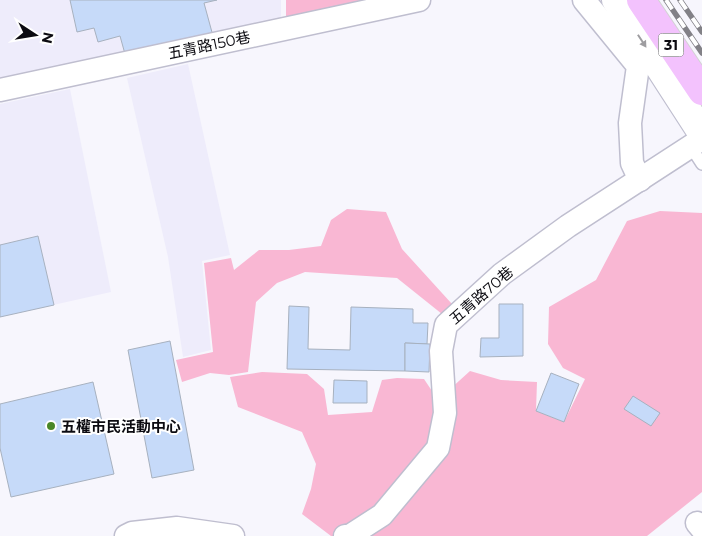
<svg xmlns="http://www.w3.org/2000/svg" width="702" height="536" font-family="Montserrat,'Noto Sans TC',sans-serif">
  <style>
    .built { fill: #eeecfb }
    .green { fill: #f9b7d3 }
    .building { fill: #c6daf9; stroke: #a7b1bf }
    .lines { fill: none; stroke-linecap: round; stroke-linejoin: round }
    .service-casing { stroke: #bfbecf; stroke-width: 14 }
    .minor-casing { stroke: #bfbecf; stroke-width: 25 }
    .secondary-casing { stroke: #bfbecf; stroke-width: 30 }
    .primary-casing { stroke: #d3d3d4; stroke-width: 30 }
    .service { stroke: #fff; stroke-width: 11 }
    .minor { stroke: #fff; stroke-width: 22 }
    .secondary { stroke: #fff; stroke-width: 28 }
    .primary { stroke: #f3c2fd; stroke-width: 28 }
    .rail-casing { stroke: #828187; stroke-width: 5.5 }
    .rail { stroke: #fff; stroke-width: 4; stroke-dasharray: 11; stroke-linecap: butt }
    .oneway { fill: #9e9da0 }
    .poi-dot { fill: #4a8727; stroke: #fff; stroke-width: 2 }
    .labels { text-anchor: middle; dominant-baseline: central; stroke-width: 4; stroke-linejoin: round; paint-order: stroke }
    .shield { fill: #fff; stroke: #555458; stroke-width: 1 }
    .shield-label { font-size: 14px; font-weight: bold; fill: #0c0b11 }
    .street-label { font-size: 15px; fill: #0c0b11; stroke: #fff }
    .poi-label { font-size: 15px; font-weight: bold; fill: #0c0b11; stroke: #fff; text-anchor: start }
  </style>
  <rect width="100%" height="100%" fill="#f7f6fd"/>
  <g class="built">
    <path d="M0 0H281V20L0 81Z"/>
    <path d="M188 64 230 255 202 261 211 350 183 357 168 257 127 78Z"/>
    <path d="M70 89 111 292 0 317V104Z"/>
  </g>
  <g class="green">
    <path d="M286 0H370L286 18Z"/>
    <path d="M347 209 386 212 402 249 452 304 442 314 397 278 305 272 277 283 256 302 248 372 229 375 210 373 182 382 176 360 213 352 204 263 231 258 234 270 259 250H289L321 246 331 220Z"/>
    <path d="M660 211 702 213V492L647 536H331L302 514 311 489 316 464 302 432 238 407 230 377 262 372 307 374 324 389 328 415 372 412 382 380 397 378 424 379 438 400 470 371 501 380 537 382 536 411 564 422 585 379 563 368 548 344 549 307 596 280 627 221Z"/>
  </g>
  <g class="building">
    <path d="M70 0H217L204 3 213 36 125 54 120 36 98 42 94 28 77 32Z"/>
    <path d="M38 236 54 305 0 317V245Z"/>
    <path d="M499 304H523V356L480 357 481 338H499Z"/>
    <path d="M289 306 309 307 308 349 350 350 351 307 413 309V323H428L427 344 405 343V371L287 369Z"/>
    <path d="M170 341 194 470 152 478 128 350Z"/>
    <path d="M405 343 430 344 429 372 405 371Z"/>
    <path d="M551 373 579 384 564 422 536 411Z"/>
    <path d="M334 380 367 381V403H333Z"/>
    <path d="M93 382 114 474 11 497 0 448V404Z"/>
    <path d="M633 396 660 413 651 426 624 409Z"/>
  </g>
  <g class="lines">
    <g class="service-casing">
      <path id="service" d="M691 147 702 164"/>
    </g>
    <g class="minor-casing">
      <g id="minor">
        <path d="M584 0 638 66 630 123 632 163 640 180"/>
        <path d="M0 90 419 0"/>
        <path d="M697 523 702 529"/>
        <path d="M126 536 132 533 177 528 233 536"/>
        <path d="M345 536 351 535 382 515 438 448 445 413 441 351 446 325 502 274 568 226 702 139"/>
      </g>
    </g>
    <g class="secondary-casing">
      <path id="secondary" d="M616 0 702 133"/>
    </g>
    <g class="primary-casing">
      <path id="primary" d="M641 0 702 91"/>
    </g>
    <use href="#service" class="service"/>
    <use href="#minor" class="minor"/>
    <use href="#secondary" class="secondary"/>
    <use href="#primary" class="primary"/>
    <g class="rail-casing">
      <g id="rail">
        <path d="M666 0 702 53"/>
        <path d="M680 0 702 32"/>
      </g>
    </g>
    <use href="#rail" class="rail"/>
  </g>
  <defs><path id="oneway-solid" d="M-6-.8H1V-3.2L6.5 0L1 3.2V.8H-6Z" transform="scale(1.25)"/></defs>
  <use class="oneway" href="#oneway-solid" transform="translate(642 41) rotate(57)"/>
  <circle class="poi-dot" cx="51" cy="426" r="5"/>
  <g class="labels">
    <rect class="shield" x="658.5" y="33.5" width="25" height="23" rx="4"/>
    <g class="shield-label">
      <text x="671" y="45">31</text>
    </g>
    <g class="street-label">
      <text transform="translate(209 45) rotate(-12)">五青路150巷</text>
      <text transform="translate(481 295) rotate(-41)">五青路70巷</text>
    </g>
    <g class="poi-label">
      <text x="61" y="426">五權市民活動中心</text>
    </g>
  </g>
  <g transform="translate(35 35) rotate(102)" stroke="#ffffff" stroke-width="4" paint-order="stroke">
  <path d="M0-4L9 19L0 12L-9 19Z" fill="#0c0b11"/>
  <text y="-8" font-size="14" font-weight="bold" text-anchor="middle" fill="#0c0b11">N</text>
  </g>
</svg>
